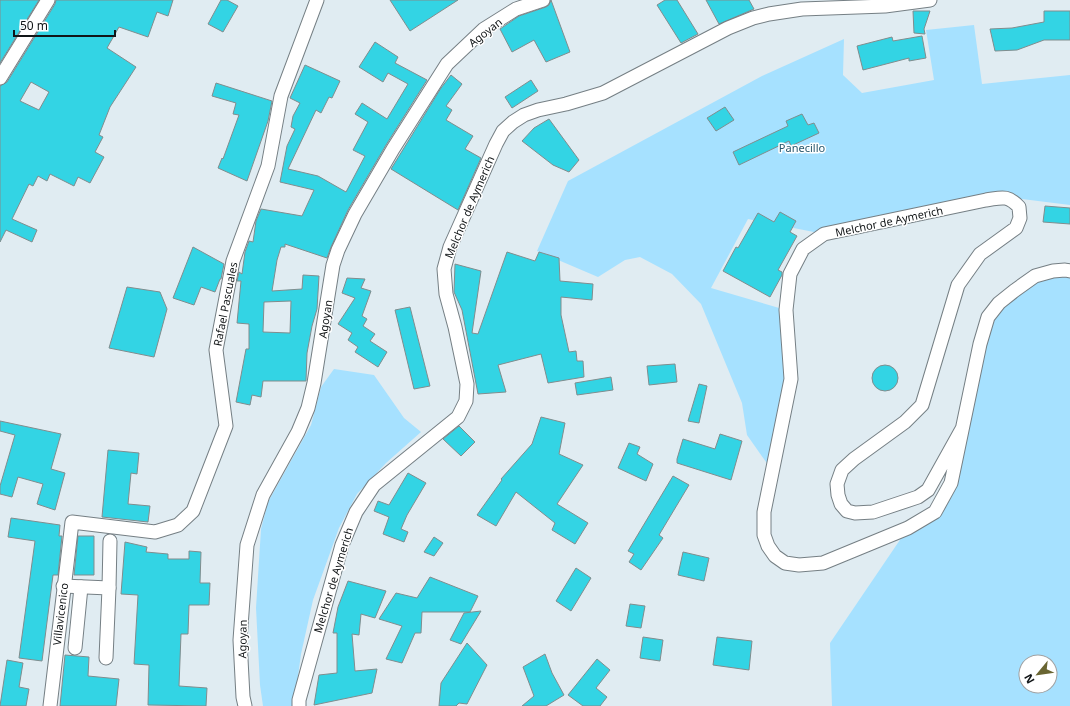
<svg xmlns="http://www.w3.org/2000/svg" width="1070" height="706" font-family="'Noto Sans',sans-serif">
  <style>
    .green { fill: #a6e1ff; fill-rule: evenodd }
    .building { fill: #33d4e4; stroke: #808d8e; fill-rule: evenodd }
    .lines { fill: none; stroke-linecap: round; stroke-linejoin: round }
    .street-casing { stroke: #757f84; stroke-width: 15 }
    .street { stroke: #fff; stroke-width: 13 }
    .labels { text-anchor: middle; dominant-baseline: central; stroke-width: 3; stroke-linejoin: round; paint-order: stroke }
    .street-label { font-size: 11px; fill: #111517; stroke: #fff }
    .park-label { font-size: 11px; fill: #27576c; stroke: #fff }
  </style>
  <rect width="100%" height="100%" fill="#e0ecf2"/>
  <g class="green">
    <path d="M974 25 982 84 1070 75V205L1006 197 824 234 748 219 711 288 786 310 791 379 773 472 747 435 742 403 701 304 672 274 640 257 625 260 598 277 537 251 568 181 762 76 844 39 843 75 862 93 934 80 926 30Z"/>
    <path d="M1070 271V706H832L830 643 908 528 935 512 951 483 988 317 1035 276ZM1026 662H1050V686H1026Z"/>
    <path d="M334 369 374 375 404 418 421 432 386 463 357 494 339 528 313 600 301 654 294 706H263L260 685 256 608 261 529 268 502 311 425 321 387Z"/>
  </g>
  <g class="building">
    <path d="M0 0H39L0 63Z"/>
    <path d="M56 0H173L168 16 157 12 148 37 119 27 107 48 136 67 110 107 99 135 103 137 95 152 104 157 90 183 78 177 74 186 50 174 47 181 38 176 33 186 29 184 12 219 37 230 32 242 6 230 0 242V86L7 82 55 4ZM31 82 49 92 39 110 20 101Z"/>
    <path d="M221 0H227L238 6 223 32 208 24Z"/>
    <path d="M390 0H458L410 31Z"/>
    <path d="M551 0 570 52 546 62 534 40 512 52 500 29 519 16 546 7 549 5Z"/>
    <path d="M665 0H677L698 34 681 43 657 5Z"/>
    <path d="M706 0H749L754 9 719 24Z"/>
    <path d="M913 11H930L924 29 925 34 914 33Z"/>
    <path d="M1044 11H1070V40H1044L1017 50 995 51 990 29 1012 28 1044 22Z"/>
    <path d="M922 36 926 58 909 61V58L863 70 857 46 892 37 893 41Z"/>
    <path d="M375 42 398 57 395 63 427 80 386 145 348 210 331 247 327 258 285 244V247H281L277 260 272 291 302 289 303 275 319 276 317 309 312 326 307 353 306 381H263L261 397 252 395 250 405 236 402 246 349H249V324L237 323 241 281H237L239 272 242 274 245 252 249 241 253 242 256 221 261 209 302 216 314 190 280 182 287 146 295 129 291 127 293 116 300 103 290 98 305 65 340 81 332 98 329 97 321 113 316 110 288 169 318 176 346 192 365 156 353 150 368 122 355 114 362 103 387 119 408 84 388 73 383 82 359 67ZM291 301 290 333 263 332 264 302Z"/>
    <path d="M451 75 462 84 446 106 452 110 446 120 473 136 465 149 481 158 458 210 391 169 441 88Z"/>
    <path d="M531 80 538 91 512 108 505 97Z"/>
    <path d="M216 83 272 101 268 121 247 181 218 168 222 158 223 159 239 115 233 114 236 103 212 96Z"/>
    <path d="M725 107 734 120 716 131 707 118Z"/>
    <path d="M802 114 808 125 814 123 819 133 791 146 789 141 739 165 733 152 788 126 786 121Z"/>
    <path d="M549 119 579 160 569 172 553 165 522 141 534 128Z"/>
    <path d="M1045 206 1070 208V224L1043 222Z"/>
    <path d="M780 212 796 221 790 232 797 236 778 270 782 272V275L770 297 723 271 736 247 738 248 758 213 774 222Z"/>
    <path d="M193 247 224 264 221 279H220L215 292 201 287 194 305 173 298Z"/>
    <path d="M507 252 535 261 539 252 559 258 560 281 593 284 592 300 561 297V315L569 352 576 351 577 361H583L584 377 548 383 541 354 498 365 506 392 478 394 462 310 454 292 455 264 481 271 472 333 478 334Z"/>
    <path d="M347 278 365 279 361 288 371 291 362 316 367 319 363 326 375 334 370 341 387 352 378 367 355 352 358 347 348 340 352 333 338 324 355 298 342 293Z"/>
    <path d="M127 287 160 292 167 309 154 357 109 348Z"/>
    <path d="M410 307 430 386 414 389 395 310Z"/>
    <path d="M675 364 677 382 649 385 647 366Z"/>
    <circle cx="885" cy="378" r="13"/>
    <path d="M611 377 613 390 577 395 575 383Z"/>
    <path d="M699 384 707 386 699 423 688 421Z"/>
    <path d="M541 417 565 423 559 454 583 465 557 504 588 523 575 544 552 530 555 523 516 492 496 526 477 515 502 480 501 479 532 444Z"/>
    <path d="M0 421 61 434 51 469 65 473 55 510 37 504 43 484 18 477 12 497 0 494V486L15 435 0 431Z"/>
    <path d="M459 426 475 442 461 456 443 439Z"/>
    <path d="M720 434 742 441 731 480 677 463V459L683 439 715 449Z"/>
    <path d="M629 443 640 447 637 454 653 464 646 481 618 468Z"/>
    <path d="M108 450 139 453 137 474 131 473 128 504 150 506 148 522 102 517Z"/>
    <path d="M408 473 426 483 407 515 401 529 408 532 404 542 383 534 389 517 374 511 378 501 389 505Z"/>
    <path d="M673 476 689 485 659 535 663 538 641 570 629 562 634 554 628 551Z"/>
    <path d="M11 518 60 525 59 536H62L58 575H53L42 661 19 658 35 541 8 537Z"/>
    <path d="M78 536H94V575H74Z"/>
    <path d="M434 537 443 543 434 556 424 552Z"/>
    <path d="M125 542 147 547 146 552 168 554V559H189V551L201 552 200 583H210L209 605H189L188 634H181L179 686 207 688 206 706 148 705 149 665 134 664 138 595 121 594Z"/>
    <path d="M683 552 709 558 704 581 678 575Z"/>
    <path d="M576 568 591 578 571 611 556 601Z"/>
    <path d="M430 577 478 596 470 612H422L421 633H415L402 663 386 659 402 626 379 619 396 593 417 598Z"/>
    <path d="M348 581 386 591 375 618 361 614 359 635 352 634 355 671 377 669 372 693 314 705 319 675 337 673V633H333L338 607Z"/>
    <path d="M630 604 645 606 641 628 626 626Z"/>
    <path d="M481 611 461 644 450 640 464 613Z"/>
    <path d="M643 637 663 640 660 661 640 658Z"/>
    <path d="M717 637 752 641 749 670 713 665Z"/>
    <path d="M467 643 487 665 467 704 459 703 456 706H439L441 683Z"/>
    <path d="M545 654 552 673 564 695 546 706H522L534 696 523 667Z"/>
    <path d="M65 655 89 657 88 676 119 679 116 706H60Z"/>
    <path d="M597 659 610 670 596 688 607 697 600 706H583L568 695Z"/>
    <path d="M7 660 23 663 19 687 29 689 26 706H0Z"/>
  </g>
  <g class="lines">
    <g class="street-casing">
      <g id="street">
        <path d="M0 78 48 0"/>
        <path d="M962 429 928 490 918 497 873 512 855 513 847 511 841 504 838 495 837 484 842 470 854 459 905 422 922 405 958 285 980 254 1016 228 1020 218 1019 207C1007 194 1001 198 986 200L824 234 803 249 790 274 786 310 791 379 764 512V535L768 546 775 556 785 563 799 565 823 563 908 528 935 512 951 483 980 344 988 317 999 303 1014 291 1035 276 1053 271 1065 270 1070 271"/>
        <path d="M63 586 109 588 106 658"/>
        <path d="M109 588 110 541"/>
        <path d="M75 648 81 587"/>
        <path d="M50 706 72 522 155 532 178 525 193 511 226 426 216 350 233 261 268 166 281 96 317 0"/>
        <path d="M245 706 243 697 240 640 247 545 263 495 298 432 308 408 314 383 333 265 338 250 355 214 393 149 447 64 484 29 516 9 543 0"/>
        <path d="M299 706V700L342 545 356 512 374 485 458 417 466 401 467 384 455 327 446 294 444 269 450 247 496 144 503 131 513 122 524 115 538 110 566 104 603 93 728 28 753 18 769 14 802 9 885 6 930 0"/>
      </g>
    </g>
    <use href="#street" class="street"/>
  </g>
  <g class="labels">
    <g class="street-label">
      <text transform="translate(485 32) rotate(-38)">Agoyan</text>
      <text transform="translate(469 207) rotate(-67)">Melchor de Aymerich</text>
      <text transform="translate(889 221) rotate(-12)">Melchor de Aymerich</text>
      <text transform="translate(225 304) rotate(-79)">Rafael Pascuales</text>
      <text transform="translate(325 319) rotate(-81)">Agoyan</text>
      <text transform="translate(333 580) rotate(-73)">Melchor de Aymerich</text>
      <text transform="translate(60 614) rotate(-83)">Villavicenico</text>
      <text transform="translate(242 639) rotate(-89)">Agoyan</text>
    </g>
    <g class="park-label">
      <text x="802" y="147">Panecillo</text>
    </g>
  </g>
  <g transform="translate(1038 674) rotate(241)"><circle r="19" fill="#ffffff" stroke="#a0a1a2"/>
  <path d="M0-3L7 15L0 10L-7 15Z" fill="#696532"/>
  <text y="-6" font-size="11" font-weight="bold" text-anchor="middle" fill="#111517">N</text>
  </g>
  <path d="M14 30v6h101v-6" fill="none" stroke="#111517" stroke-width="2"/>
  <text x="20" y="30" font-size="12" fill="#111517" stroke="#ffffff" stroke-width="3" paint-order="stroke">50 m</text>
</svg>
